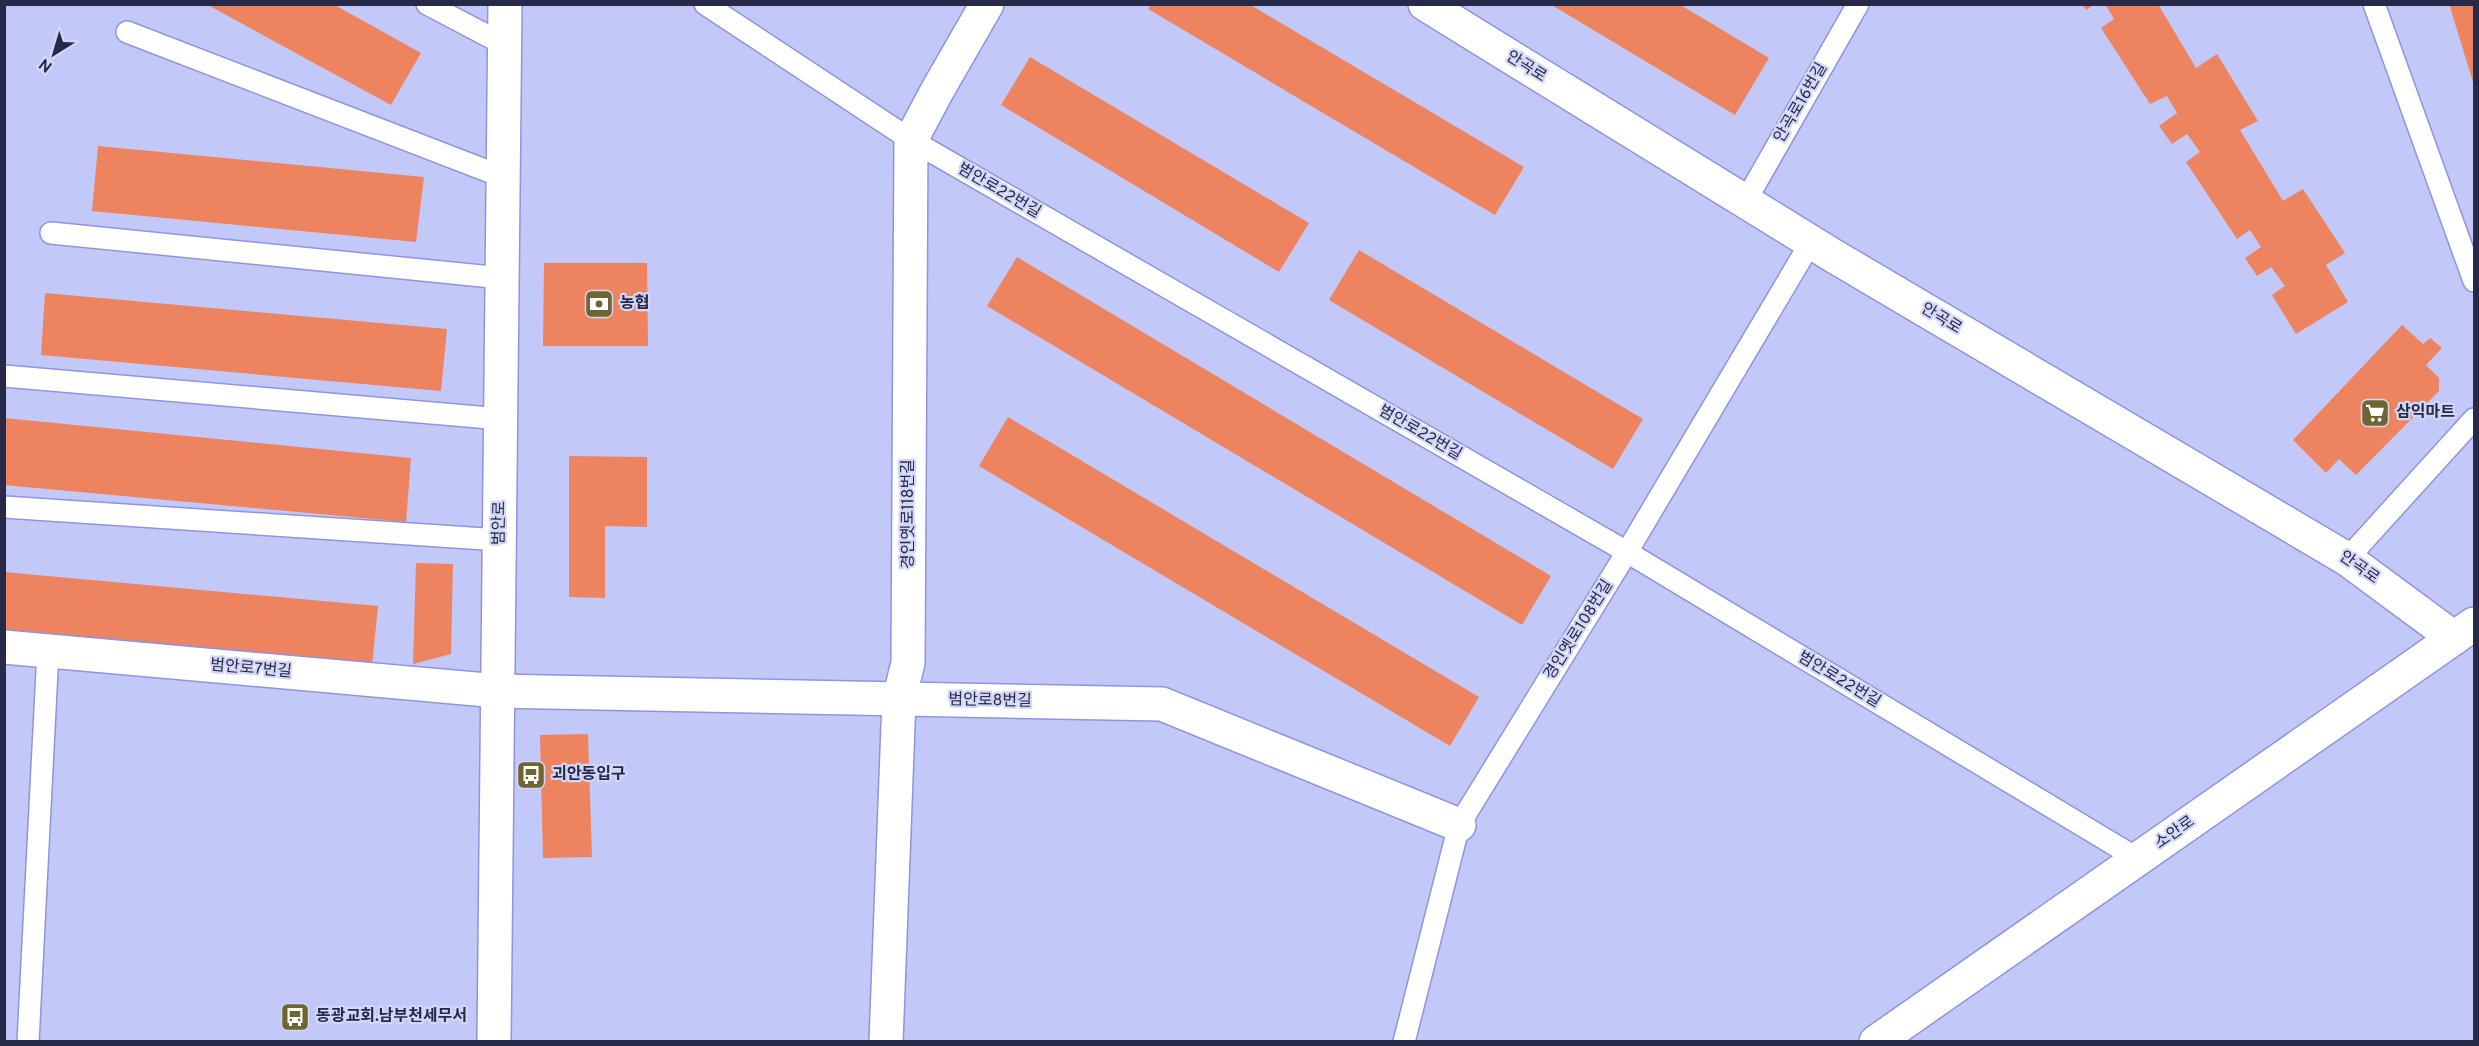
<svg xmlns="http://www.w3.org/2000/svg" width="2479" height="1046" font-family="Overpass,'Noto Sans KR',sans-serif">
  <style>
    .building { fill: #ee8360 }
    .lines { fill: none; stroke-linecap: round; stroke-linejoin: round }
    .lane-casing { stroke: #8d95e0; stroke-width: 24 }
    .street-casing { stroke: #8d95e0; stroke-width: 36 }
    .secondary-casing { stroke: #8d95e0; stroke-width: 36 }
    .lane { stroke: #fff; stroke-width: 21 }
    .street { stroke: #fff; stroke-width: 33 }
    .secondary { stroke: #fff; stroke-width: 33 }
    .labels { text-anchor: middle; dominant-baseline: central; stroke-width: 4.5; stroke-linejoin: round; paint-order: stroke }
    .street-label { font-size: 16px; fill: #262947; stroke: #d3d7f7 }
    .poi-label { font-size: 16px; font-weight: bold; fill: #262947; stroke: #d3d7f7; text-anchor: start }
  </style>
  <rect width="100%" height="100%" fill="#c2c9f8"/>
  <g class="building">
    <path d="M206 4H333L421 53 391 105Z"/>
    <path d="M1151 4H1249L1524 167 1495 215 1148 9Z"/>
    <path d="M1550 4H1679L1769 58 1735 115Z"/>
    <path d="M2082 4H2095L2086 10Z"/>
    <path d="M2105 4H2158L2196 68 2217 54 2258 121 2240 130 2283 201 2303 189 2345 253 2326 265 2348 302 2296 334 2272 295 2285 286 2271 267 2257 276 2245 258 2261 247 2250 230 2237 239 2186 162 2200 152 2187 134 2172 144 2159 126 2177 113 2167 96 2150 104 2101 28 2114 19Z"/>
    <path d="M2449 4H2474V85Z"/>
    <path d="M1030 57 1309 223 1279 272 1001 105Z"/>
    <path d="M98 146 424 177 416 242 92 211Z"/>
    <path d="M1359 250 1643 419 1613 469 1329 300Z"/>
    <path d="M1017 257 1551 576 1522 625 987 306Z"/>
    <path d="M544 263H647L648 346H543Z"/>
    <path d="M45 293 447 329 441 391 41 355Z"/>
    <path d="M2402 325 2423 344 2430 338 2442 348 2426 365 2439 378V391L2356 475 2339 459 2326 473 2293 440Z"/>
    <path d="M1008 417 1479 697 1450 746 979 466Z"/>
    <path d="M4 418 411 458 406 522 4 485Z"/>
    <path d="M569 456 647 457V527L605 526V598L569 597Z"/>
    <path d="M416 563 453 564 451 654 413 664Z"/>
    <path d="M4 572 378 606 372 666 4 631Z"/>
    <path d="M588 734 592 857 543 858 540 735Z"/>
  </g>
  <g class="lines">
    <g class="lane-casing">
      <g id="lane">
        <path d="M427 4 505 45"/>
        <path d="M705 4 911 140 1627 552 2138 859"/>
        <path d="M2374 4 2474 281"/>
        <path d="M127 32 503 177"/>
        <path d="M1745 202 1858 4"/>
        <path d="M51 233 502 278"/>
        <path d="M4 376 501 419"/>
        <path d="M4 507 500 540"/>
        <path d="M2347 559 2474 419"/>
        <path d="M28 1042 48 651"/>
        <path d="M1404 1042 1459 825 1627 552 1811 242"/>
      </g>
    </g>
    <g class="street-casing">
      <g id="street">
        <path d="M4 647 498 691 1162 704 1459 825"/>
        <path d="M886 1042 899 699 908 663 911 140 937 91 987 4"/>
      </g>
    </g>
    <g class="secondary-casing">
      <g id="secondary">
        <path d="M1425 4 1832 255 2347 559 2454 638"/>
        <path d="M494 1042 505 4"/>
        <path d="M1876 1042 2474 624"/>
      </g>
    </g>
    <use href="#lane" class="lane"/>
    <use href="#street" class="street"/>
    <use href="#secondary" class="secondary"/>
  </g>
  <defs>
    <g id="bank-square" transform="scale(1.5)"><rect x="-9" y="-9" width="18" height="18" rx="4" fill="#6f6532" stroke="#d3d7f7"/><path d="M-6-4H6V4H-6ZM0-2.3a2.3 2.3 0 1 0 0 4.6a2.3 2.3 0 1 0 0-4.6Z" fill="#fff"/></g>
    <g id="supermarket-square" transform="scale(1.5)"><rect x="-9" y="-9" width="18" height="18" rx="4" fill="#6f6532" stroke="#d3d7f7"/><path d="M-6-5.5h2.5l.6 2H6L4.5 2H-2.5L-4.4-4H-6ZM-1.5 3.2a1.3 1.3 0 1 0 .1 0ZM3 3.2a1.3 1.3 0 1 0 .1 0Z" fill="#fff"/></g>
    <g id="bus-square" transform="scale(1.5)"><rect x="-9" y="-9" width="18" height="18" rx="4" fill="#6f6532" stroke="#d3d7f7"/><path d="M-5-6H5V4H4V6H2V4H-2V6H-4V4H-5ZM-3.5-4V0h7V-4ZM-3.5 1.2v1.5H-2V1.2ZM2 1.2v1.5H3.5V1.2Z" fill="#fff"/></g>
  </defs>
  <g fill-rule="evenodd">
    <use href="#bank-square" x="599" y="304"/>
    <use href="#supermarket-square" x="2375" y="413"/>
    <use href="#bus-square" x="531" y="775"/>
    <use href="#bus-square" x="295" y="1017"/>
  </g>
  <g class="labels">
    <g class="street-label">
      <text transform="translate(1526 67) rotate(32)">안곡로</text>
      <text transform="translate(1801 103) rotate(-60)">안곡로16번길</text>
      <text transform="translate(999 191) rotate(30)">범안로22번길</text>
      <text transform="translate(1941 319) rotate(31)">안곡로</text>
      <text transform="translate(1420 433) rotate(30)">범안로22번길</text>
      <text transform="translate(909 514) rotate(-90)">경인옛로118번길</text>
      <text transform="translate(500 523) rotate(-89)">범안로</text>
      <text transform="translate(2359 568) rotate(35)">안곡로</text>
      <text transform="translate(1579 630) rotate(-58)">경인옛로108번길</text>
      <text transform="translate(251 669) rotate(5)">범안로7번길</text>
      <text transform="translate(1839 680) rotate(31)">범안로22번길</text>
      <text transform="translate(990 701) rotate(1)">범안로8번길</text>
      <text transform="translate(2175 833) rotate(-35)">소안로</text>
    </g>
    <g class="poi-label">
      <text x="620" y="304">농협</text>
      <text x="2396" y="413">삼익마트</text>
      <text x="552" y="775">괴안동입구</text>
      <text x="316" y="1017">동광교회.남부천세무서</text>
    </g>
  </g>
  <rect width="2479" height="1046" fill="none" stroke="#262947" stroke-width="12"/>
  <g transform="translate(54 54) rotate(217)" stroke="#d3d7f7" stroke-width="4.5" paint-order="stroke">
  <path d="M0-4.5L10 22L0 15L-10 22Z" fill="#262947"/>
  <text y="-9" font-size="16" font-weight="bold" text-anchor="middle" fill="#262947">N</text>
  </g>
</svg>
